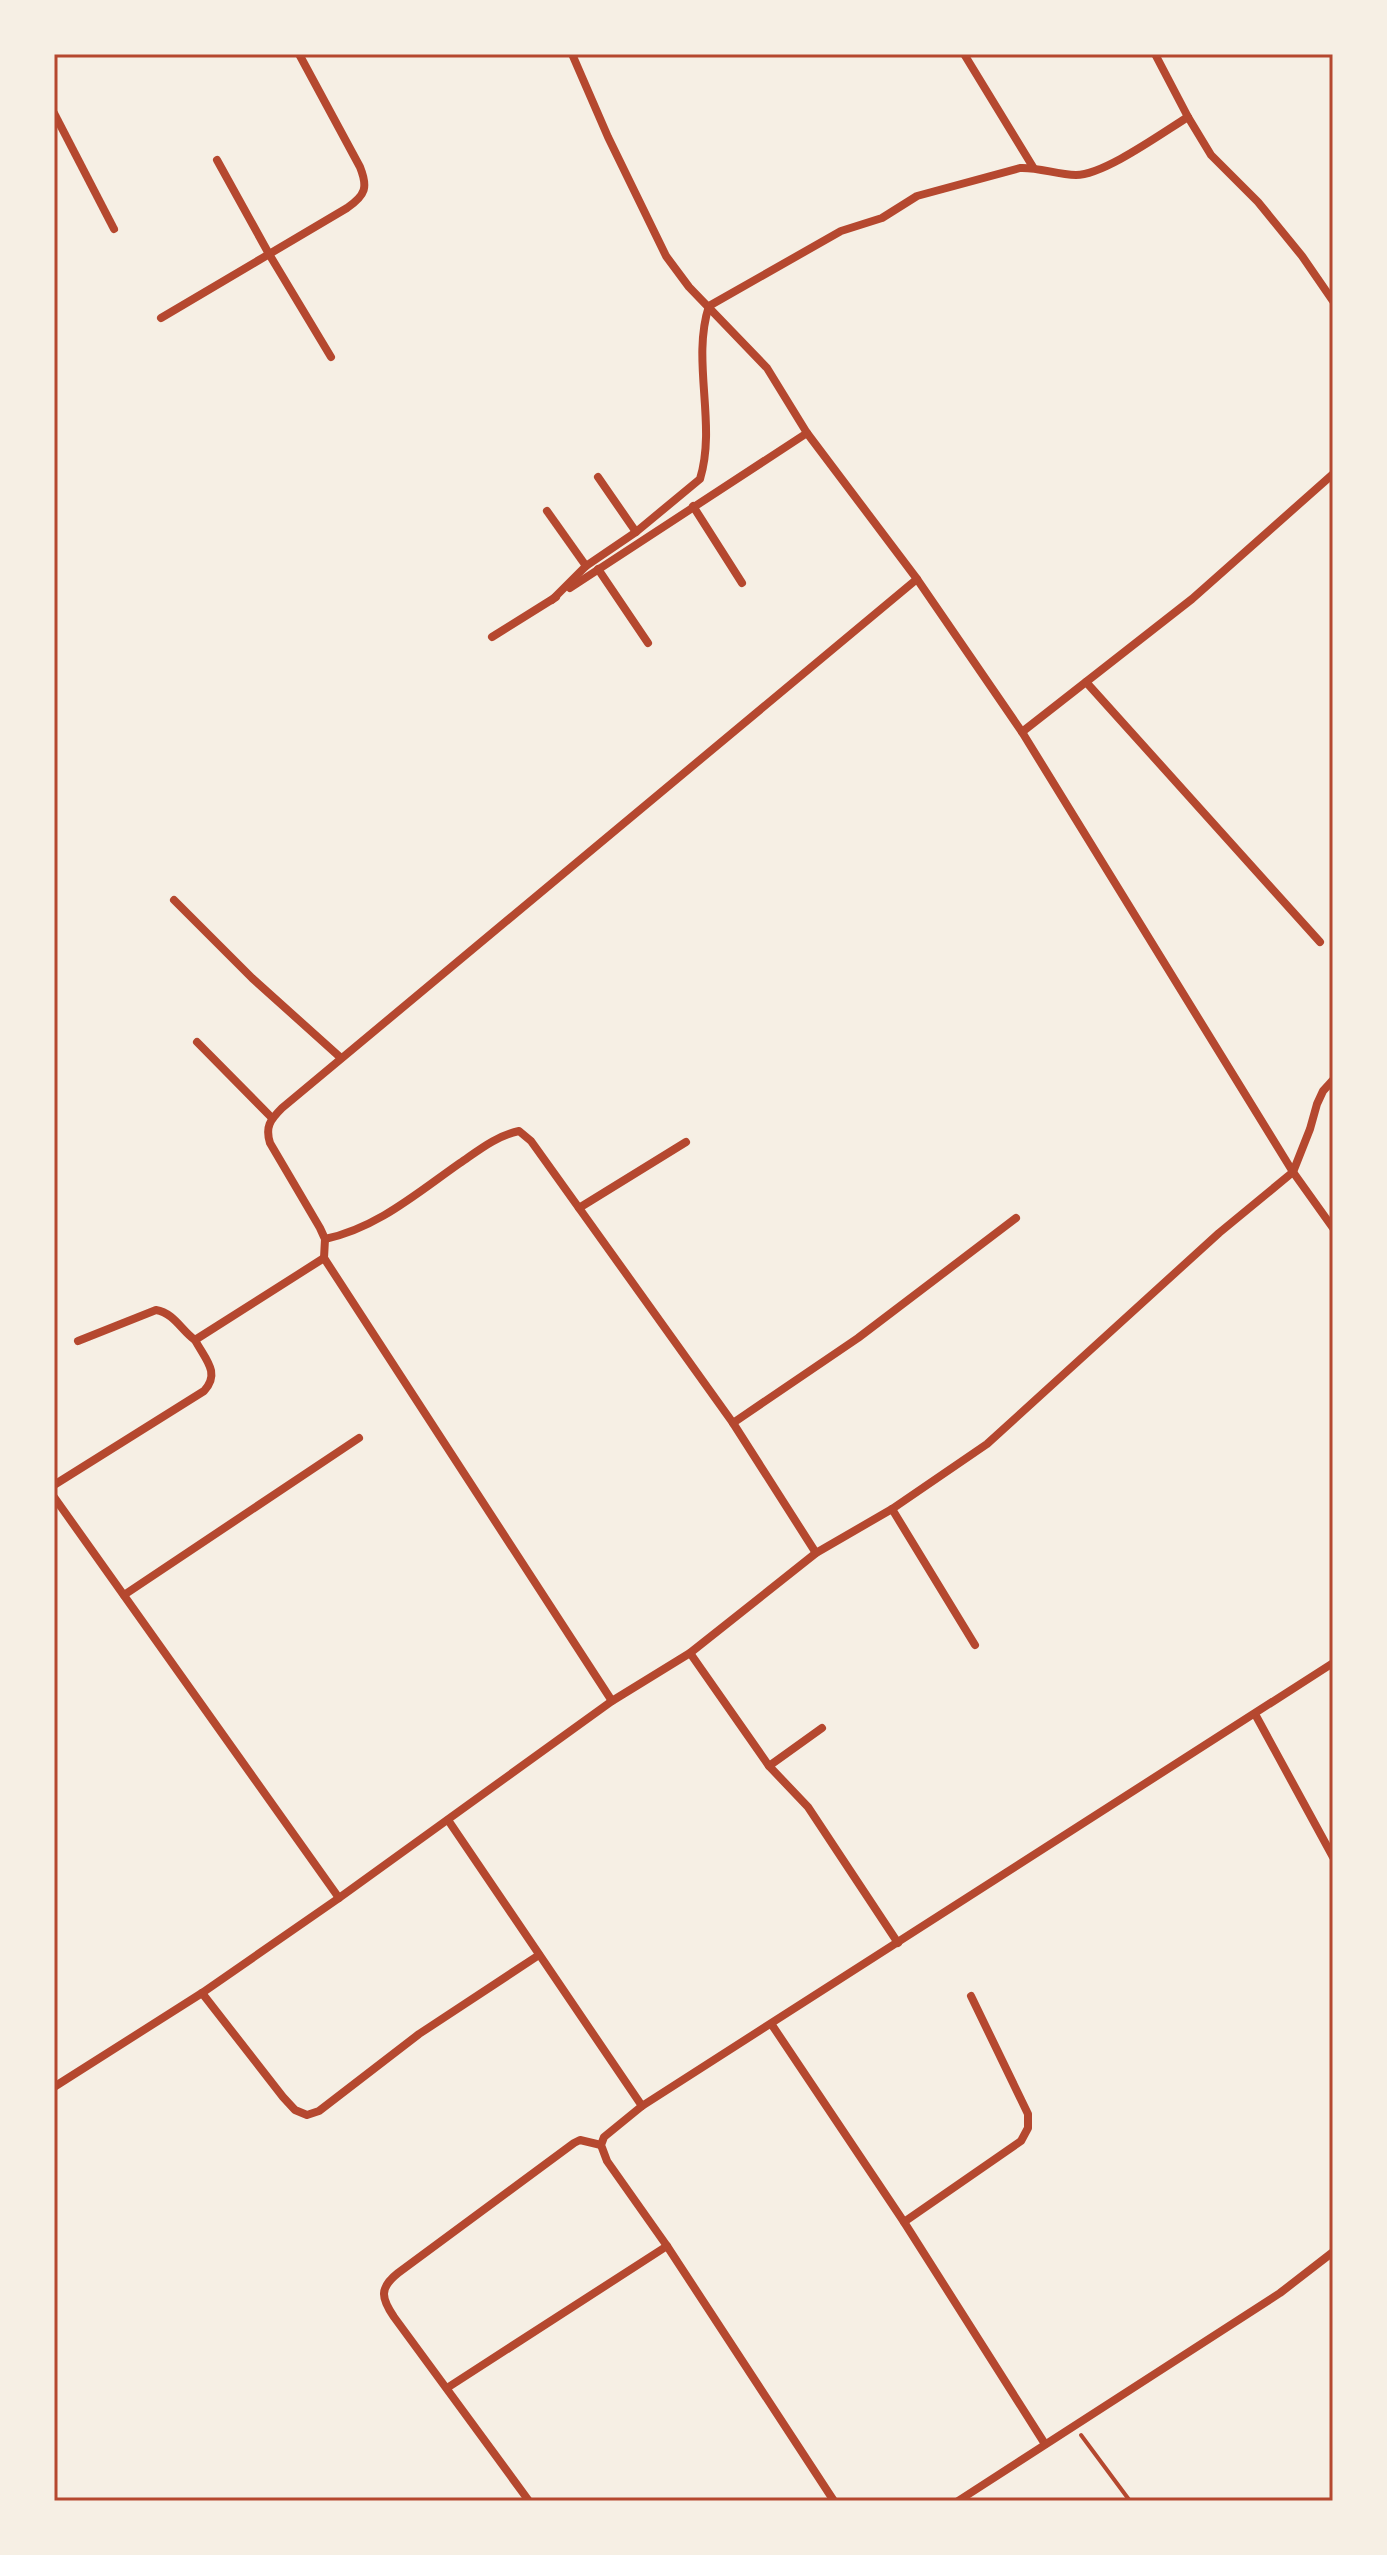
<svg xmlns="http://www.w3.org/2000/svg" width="1387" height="2555" font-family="Rubik,sans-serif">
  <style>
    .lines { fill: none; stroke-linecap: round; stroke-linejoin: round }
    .path { stroke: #b5482f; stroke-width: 4 }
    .minor { stroke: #b5482f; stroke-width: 8 }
    .neatline { fill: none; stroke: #b5482f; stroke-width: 3 }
  </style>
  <rect width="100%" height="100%" fill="#f6efe4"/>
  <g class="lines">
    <path class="path" d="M1081 2435 1130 2501"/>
    <g class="minor">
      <path d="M572 54 608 137 666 256 689 287 767 368 807 433 917 579 1022 732 1293 1172 1333 1228"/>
      <path d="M964 54 1033 167"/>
      <path d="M1155 54 1188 117 1211 155 1258 202 1302 256 1333 301"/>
      <path d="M54 113 114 229"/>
      <path d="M217 160 269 254 331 357"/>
      <path d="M161 318 347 208C366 195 368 187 360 167L299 54"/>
      <path d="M598 477 636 532"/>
      <path d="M693 506 742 583"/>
      <path d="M547 511 586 566"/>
      <path d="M598 569 648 643"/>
      <path d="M570 588 807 433"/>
      <path d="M552 600 586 566 636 532 700 479C717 424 691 361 709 306L841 231 882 218 917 196 1020 168C1039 167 1057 175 1076 175 1104 175 1162 133 1188 117"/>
      <path d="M492 637 556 597"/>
      <path d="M1086 682 1320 942"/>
      <path d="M1022 732 1192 599 1333 474"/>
      <path d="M174 900 252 978 341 1058"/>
      <path d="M197 1042 272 1118"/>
      <path d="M579 1208 686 1142"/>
      <path d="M325 1239C377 1228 417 1193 460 1163 479 1150 496 1136 519 1131L531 1141 733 1423 816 1553"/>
      <path d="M78 1341 156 1310C174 1313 181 1330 195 1340L324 1258"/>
      <path d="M733 1423 858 1338 1016 1218"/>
      <path d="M54 1485 204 1391C221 1373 205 1359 195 1340"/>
      <path d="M54 1497 339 1898"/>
      <path d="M892 1509 975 1645"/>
      <path d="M124 1595 359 1438"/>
      <path d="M690 1653 769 1766 808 1807 898 1943"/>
      <path d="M612 1701 324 1258 325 1239 320 1228 270 1143C265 1127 270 1120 282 1108L917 579"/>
      <path d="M1255 1714 1333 1857"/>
      <path d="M769 1766 822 1728"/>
      <path d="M448 1820 642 2106"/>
      <path d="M202 1993 283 2097 295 2110 307 2115 319 2111 419 2034 539 1955"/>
      <path d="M772 2025 904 2222 1045 2444"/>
      <path d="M54 2087 202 1993 339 1898 612 1701 690 1653 816 1553 892 1509 987 1444 1219 1233 1293 1172 1310 1129 1317 1104 1323 1091 1333 1080"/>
      <path d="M904 2222 1021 2141 1028 2128V2114L971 1996"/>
      <path d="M447 2388 667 2246"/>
      <path d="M529 2501 394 2317C381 2298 379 2288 398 2273L574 2143 580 2140 601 2145"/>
      <path d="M834 2501 667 2246 607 2161 601 2145 604 2137 642 2106 1333 1663"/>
      <path d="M958 2501 1280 2293 1333 2252"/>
    </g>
  </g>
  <rect width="1387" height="2555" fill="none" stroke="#f6efe4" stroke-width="112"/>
  <rect x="56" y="56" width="1275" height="2443" class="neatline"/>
</svg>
